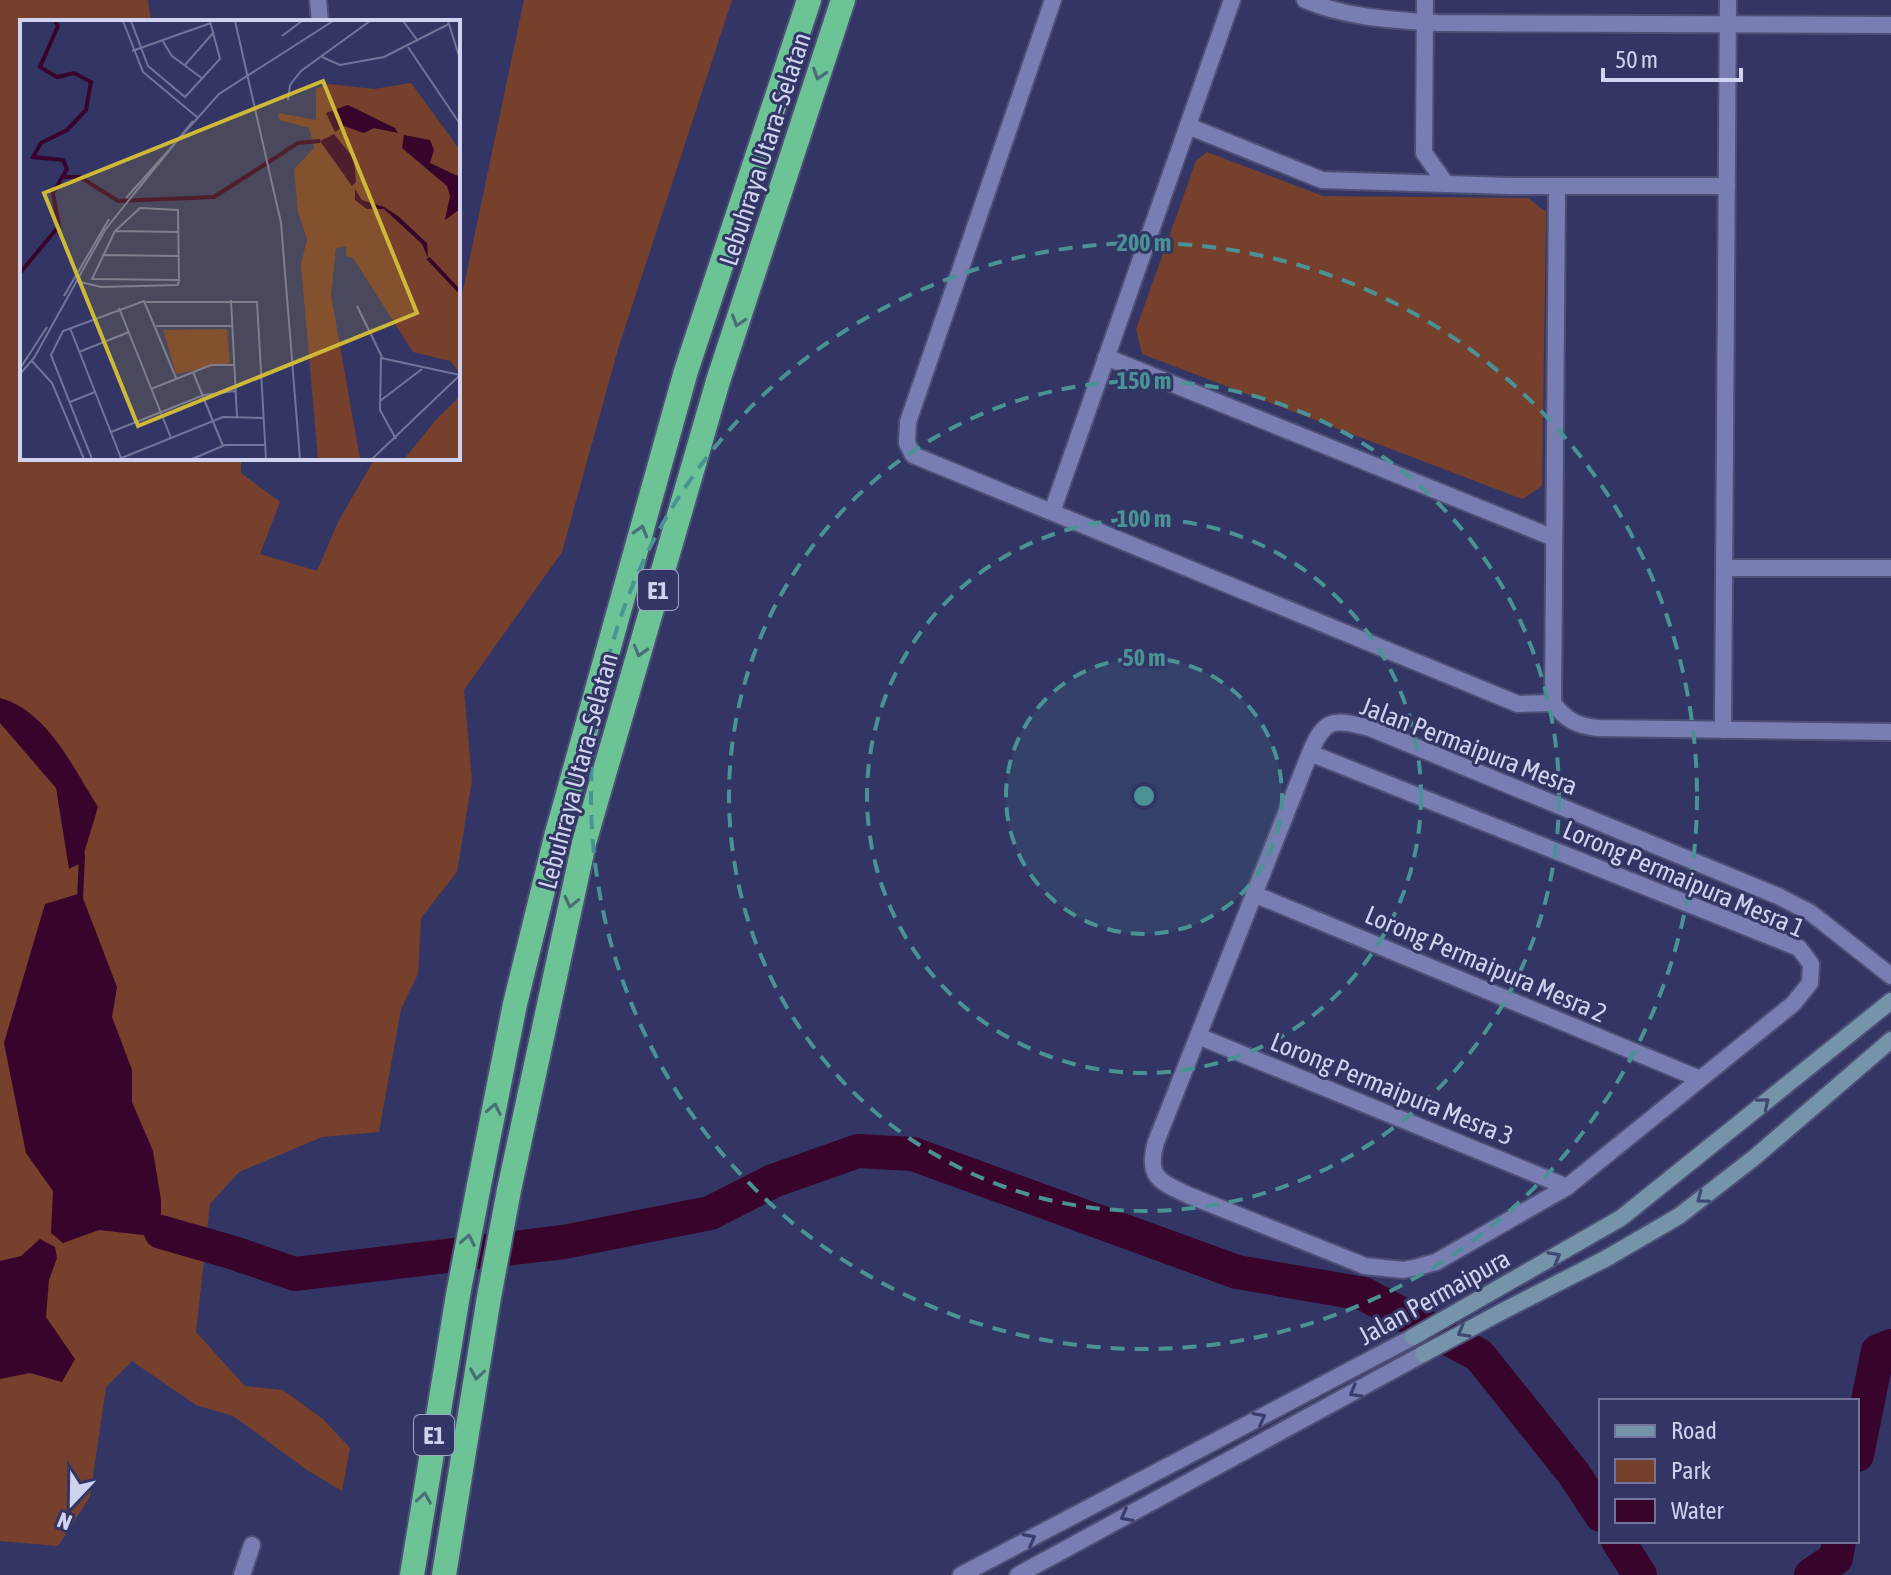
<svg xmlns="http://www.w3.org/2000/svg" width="1891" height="1575" font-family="'Asap Condensed',sans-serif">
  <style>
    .green { fill: #76402d }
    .water { fill: #38042c }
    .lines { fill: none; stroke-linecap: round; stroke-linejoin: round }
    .stream { stroke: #38042c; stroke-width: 6 }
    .river { stroke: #38042c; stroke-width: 34 }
    .street-casing { stroke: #4e4f76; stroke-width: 20 }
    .secondary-casing { stroke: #4e4f76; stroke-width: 20 }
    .highway-casing { stroke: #4e4f76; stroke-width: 28 }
    .street { stroke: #797eb2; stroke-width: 16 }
    .secondary { stroke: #7593a9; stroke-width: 16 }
    .highway { stroke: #6cc395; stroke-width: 24 }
    .oneway { stroke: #4a6e78 }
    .oneway2 { stroke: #404972 }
    .oneway3 { stroke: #3a3d6c }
    .ring { fill: none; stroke: #499295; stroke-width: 4; stroke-dasharray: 14 10 }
    .labels { text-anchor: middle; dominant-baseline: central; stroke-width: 6; stroke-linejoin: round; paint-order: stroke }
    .shield { fill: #333664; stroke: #a0a4c5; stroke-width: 2 }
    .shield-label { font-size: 24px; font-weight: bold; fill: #cfd3ef }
    .street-label { font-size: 26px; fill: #cfd3ef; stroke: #333664 }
    .inset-river { fill: none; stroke: #38042c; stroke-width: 4 }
    .inset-road { fill: none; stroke: #71759c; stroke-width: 2 }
    .view { fill: #ceb837; fill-opacity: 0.15; stroke: #ceb837; stroke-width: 4 }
    .inset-edge { fill: none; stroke: #cfd3ef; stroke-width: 4 }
    .centre { fill: #499295; stroke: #333664; stroke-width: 4 }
    .ring-label { font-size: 24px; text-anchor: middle; font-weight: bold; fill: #499295; stroke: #333664; stroke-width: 6; stroke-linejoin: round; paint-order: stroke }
  </style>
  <rect width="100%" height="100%" fill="#333664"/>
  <g class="green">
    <path d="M0 0H148L151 22H22V458H241V473L280 502 260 554 317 571 338 522 375 458H458V314L524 0H732L618 349 562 552 464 690 472 780 457 872 421 918 418 974 401 1009 379 1132 322 1137 239 1172 210 1204 196 1332 245 1386 283 1390 323 1419 350 1448 342 1491 307 1470 233 1416 196 1405 132 1361 106 1387 90 1497 58 1546 0 1541Z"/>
    <path d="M1207 152 1323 196 1528 198 1546 212 1542 486 1522 499 1142 354 1136 329 1196 161Z"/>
  </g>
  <g class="water">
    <path d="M0 698C48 711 73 768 98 807L81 863 69 869 56 788 0 723Z"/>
    <path d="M81 893 117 987 112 1017 132 1070V1102L153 1151 161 1200V1232L152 1236 99 1230 63 1243 51 1233 53 1191 26 1153 4 1043 45 904Z"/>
    <path d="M40 1239 55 1247 57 1258 49 1280 46 1317 75 1359 62 1382 30 1373 0 1379V1261L21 1256Z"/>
  </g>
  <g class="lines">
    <path class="stream" d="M80 900 82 855"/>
    <g class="river">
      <path d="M161 1232 234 1253 295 1274 564 1242 710 1213 773 1181 858 1151 913 1154 1237 1272 1364 1294 1479 1355 1574 1474 1601 1515"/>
      <path d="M1857 1455 1878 1351 1891 1346"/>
      <path d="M1618 1541 1640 1575"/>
      <path d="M1811 1575 1836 1558 1839 1541"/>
    </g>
    <g class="street-casing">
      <g id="street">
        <path d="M318 0 320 22"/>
        <path d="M1053 0 908 422 907 443 913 455 1518 704 1553 703"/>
        <path d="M1305 0C1347 18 1393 20 1438 23L1891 25"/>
        <path d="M1425 0 1424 153 1446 184"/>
        <path d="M1188 126 1322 180 1510 186H1727"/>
        <path d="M1557 186 1553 703C1566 720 1577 726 1598 728L1891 732"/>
        <path d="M1106 357 1554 538"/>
        <path d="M1052 512 1232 0"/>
        <path d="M1724 568H1891"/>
        <path d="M1723 730 1728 0"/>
        <path d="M1310 753 1799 948 1811 964 1810 983 1793 1004 1567 1187 1436 1262 1418 1267 1403 1270 1365 1266 1188 1195C1159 1181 1146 1177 1156 1142L1310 753C1325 717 1334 719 1370 728L1778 896 1811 913 1891 976"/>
        <path d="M1254 894 1700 1079"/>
        <path d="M1198 1036 1567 1187"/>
        <path d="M242 1575 252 1545"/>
        <path d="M961 1575 1413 1337"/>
        <path d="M1018 1575 1423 1354"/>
      </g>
    </g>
    <g class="secondary-casing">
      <g id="secondary">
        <path d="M1413 1337 1621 1218 1891 1001"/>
        <path d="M1423 1354 1503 1311 1605 1259 1679 1216 1755 1157 1891 1040"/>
      </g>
    </g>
    <g class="highway-casing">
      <g id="highway">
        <path d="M412 1575 458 1295 479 1185 515 1004 556 837 686 371 809 0"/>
        <path d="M444 1575 489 1297 509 1190 584 843 718 381 843 0"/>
      </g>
    </g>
    <use href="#street" class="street"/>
    <use href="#secondary" class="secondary"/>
    <use href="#highway" class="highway"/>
  </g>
  <defs><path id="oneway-chevron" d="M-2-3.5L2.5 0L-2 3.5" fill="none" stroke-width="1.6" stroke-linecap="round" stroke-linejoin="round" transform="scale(2)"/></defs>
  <g class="oneway">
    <use href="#oneway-chevron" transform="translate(819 74) rotate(108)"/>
    <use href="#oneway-chevron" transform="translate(738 321) rotate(108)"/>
    <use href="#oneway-chevron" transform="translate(641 531) rotate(-74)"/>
    <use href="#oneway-chevron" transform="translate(640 651) rotate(106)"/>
    <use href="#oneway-chevron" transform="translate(571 902) rotate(103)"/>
    <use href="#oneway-chevron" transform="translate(494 1109) rotate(-79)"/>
    <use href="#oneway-chevron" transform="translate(468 1240) rotate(-79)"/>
    <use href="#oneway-chevron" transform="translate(477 1374) rotate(99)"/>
    <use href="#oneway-chevron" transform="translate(424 1498) rotate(-81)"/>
  </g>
  <g class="oneway2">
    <use href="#oneway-chevron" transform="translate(1764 1103) rotate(-39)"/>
    <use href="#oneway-chevron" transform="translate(1702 1198) rotate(143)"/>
    <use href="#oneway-chevron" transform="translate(1555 1257) rotate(-29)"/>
    <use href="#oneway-chevron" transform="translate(1463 1332) rotate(151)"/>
  </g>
  <g class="oneway3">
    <use href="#oneway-chevron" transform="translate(1355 1392) rotate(151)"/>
    <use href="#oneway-chevron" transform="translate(1260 1418) rotate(-28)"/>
    <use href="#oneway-chevron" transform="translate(1126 1516) rotate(152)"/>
    <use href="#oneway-chevron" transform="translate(1030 1539) rotate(-28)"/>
  </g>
  <circle cx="1144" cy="796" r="138" fill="#499295" fill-opacity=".12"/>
  <g class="ring">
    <circle cx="1144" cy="796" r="138"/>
    <circle cx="1144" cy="796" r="277"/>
    <circle cx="1144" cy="796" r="415"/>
    <circle cx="1144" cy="796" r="553"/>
  </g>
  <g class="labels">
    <g class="shield">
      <rect x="638" y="570" width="40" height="40" rx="6"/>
      <rect x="414" y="1415" width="40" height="40" rx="6"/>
    </g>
    <g class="shield-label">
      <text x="658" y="590">E1</text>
      <text x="434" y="1435">E1</text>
    </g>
    <g class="street-label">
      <text transform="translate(765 149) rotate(-72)">Lebuhraya Utara–Selatan</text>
      <text transform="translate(1469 746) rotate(21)">Jalan Permaipura Mesra</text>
      <text transform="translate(578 771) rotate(-75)">Lebuhraya Utara–Selatan</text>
      <text transform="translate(1684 879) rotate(23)">Lorong Permaipura Mesra 1</text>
      <text transform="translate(1486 964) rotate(23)">Lorong Permaipura Mesra 2</text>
      <text transform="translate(1392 1089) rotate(22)">Lorong Permaipura Mesra 3</text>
      <text transform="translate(1434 1297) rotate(-29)">Jalan Permaipura</text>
    </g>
  </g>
  <g transform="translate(20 20)">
    <rect width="440" height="440" fill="#333664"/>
    <path d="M391 63 440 130V353L430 341 393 332 333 238 326 236V227L316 228 311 275 340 439H298L281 245 287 219 278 192 274 149 294 128 289 108 259 100 258 93 296 100V69L309 64 354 69ZM207 309 210 343 156 354 143 310ZM440 376V439H384L415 401Z" fill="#76402d"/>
    <path d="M328 85 375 108 378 113 354 108 344 113 324 106 315 112 306 93ZM314 114 334 139 336 162 332 166 300 121ZM384 115 410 120 414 130 410 143 440 157V189L425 200 430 176 427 166 382 128ZM335 169 342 180 364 187 378 196 407 223 408 238 402 224 364 189H347L335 180Z" fill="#38042c"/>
    <path class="inset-river" d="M44 157H60L98 181 194 177 278 123 300 121M408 238 440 272M0 253 39 206 33 173 47 149 43 140 13 137 21 123 47 110 66 90 71 62 54 53 37 57 20 47 38 6 35 1"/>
    <path class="inset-road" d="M103 1 123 52 177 97M111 1 128 46 165 77 200 39 190 1M215 1 261 203 280 439M383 1 398 21M428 1 440 39M262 16 282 1M142 20 152 36 183 59M388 27 440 104M112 31 191 3M302 37 320 45 364 37 429 4M164 46 194 12M268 80 270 65 281 51 350 1M106 178 199 74 313 1M109 180 173 101M95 211 159 212M82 235 159 236M56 261 81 267 158 265 159 260 158 190 120 188 95 211 72 259 159 260M44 276 89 199M211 280 217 397M126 282H237L246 439M337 286 362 337M99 288 151 418M136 306H213M50 308 101 438M84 322 115 402M59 332 109 312M11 340 32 363 64 439M1 347 27 307M173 352 203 426M0 354 14 338 85 210 109 180M131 369 191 345H214M360 381 402 349M50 382 75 372M91 412 184 375 215 371M376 419 360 390 361 338 440 355M72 439 31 335 43 311 124 281 156 358M99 439 203 397 244 398M172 439 205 425H246M352 439 440 355"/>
    <path class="view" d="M303 61 397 293 118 406 24 173Z"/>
    <rect width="440" height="440" class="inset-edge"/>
  </g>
  <circle cx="1144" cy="796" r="12" class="centre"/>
  <g class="ring-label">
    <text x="1144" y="251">200 m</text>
    <text x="1144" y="389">150 m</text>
    <text x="1144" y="527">100 m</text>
    <text x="1144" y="666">50 m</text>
  </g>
  <rect x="1599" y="1399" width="260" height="144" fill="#333664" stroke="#71759c" stroke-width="2"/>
  <rect x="1615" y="1425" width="40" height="12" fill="#7593a9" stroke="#71759c" stroke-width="2"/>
  <text x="1671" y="1439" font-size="24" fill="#cfd3ef">Road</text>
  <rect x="1615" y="1459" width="40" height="24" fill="#76402d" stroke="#71759c" stroke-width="2"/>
  <text x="1671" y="1479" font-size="24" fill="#cfd3ef">Park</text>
  <rect x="1615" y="1499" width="40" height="24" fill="#38042c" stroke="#71759c" stroke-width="2"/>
  <text x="1671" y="1519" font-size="24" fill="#cfd3ef">Water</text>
  <g transform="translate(72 1503) rotate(202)" stroke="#333664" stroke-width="6" paint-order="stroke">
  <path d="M0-6L14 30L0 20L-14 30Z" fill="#cfd3ef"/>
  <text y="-12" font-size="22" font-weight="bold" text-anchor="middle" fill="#cfd3ef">N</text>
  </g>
  <path d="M1603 68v12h138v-12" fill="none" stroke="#cfd3ef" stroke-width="4"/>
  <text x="1615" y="68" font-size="24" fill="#cfd3ef" stroke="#333664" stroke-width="6" paint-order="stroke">50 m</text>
</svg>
